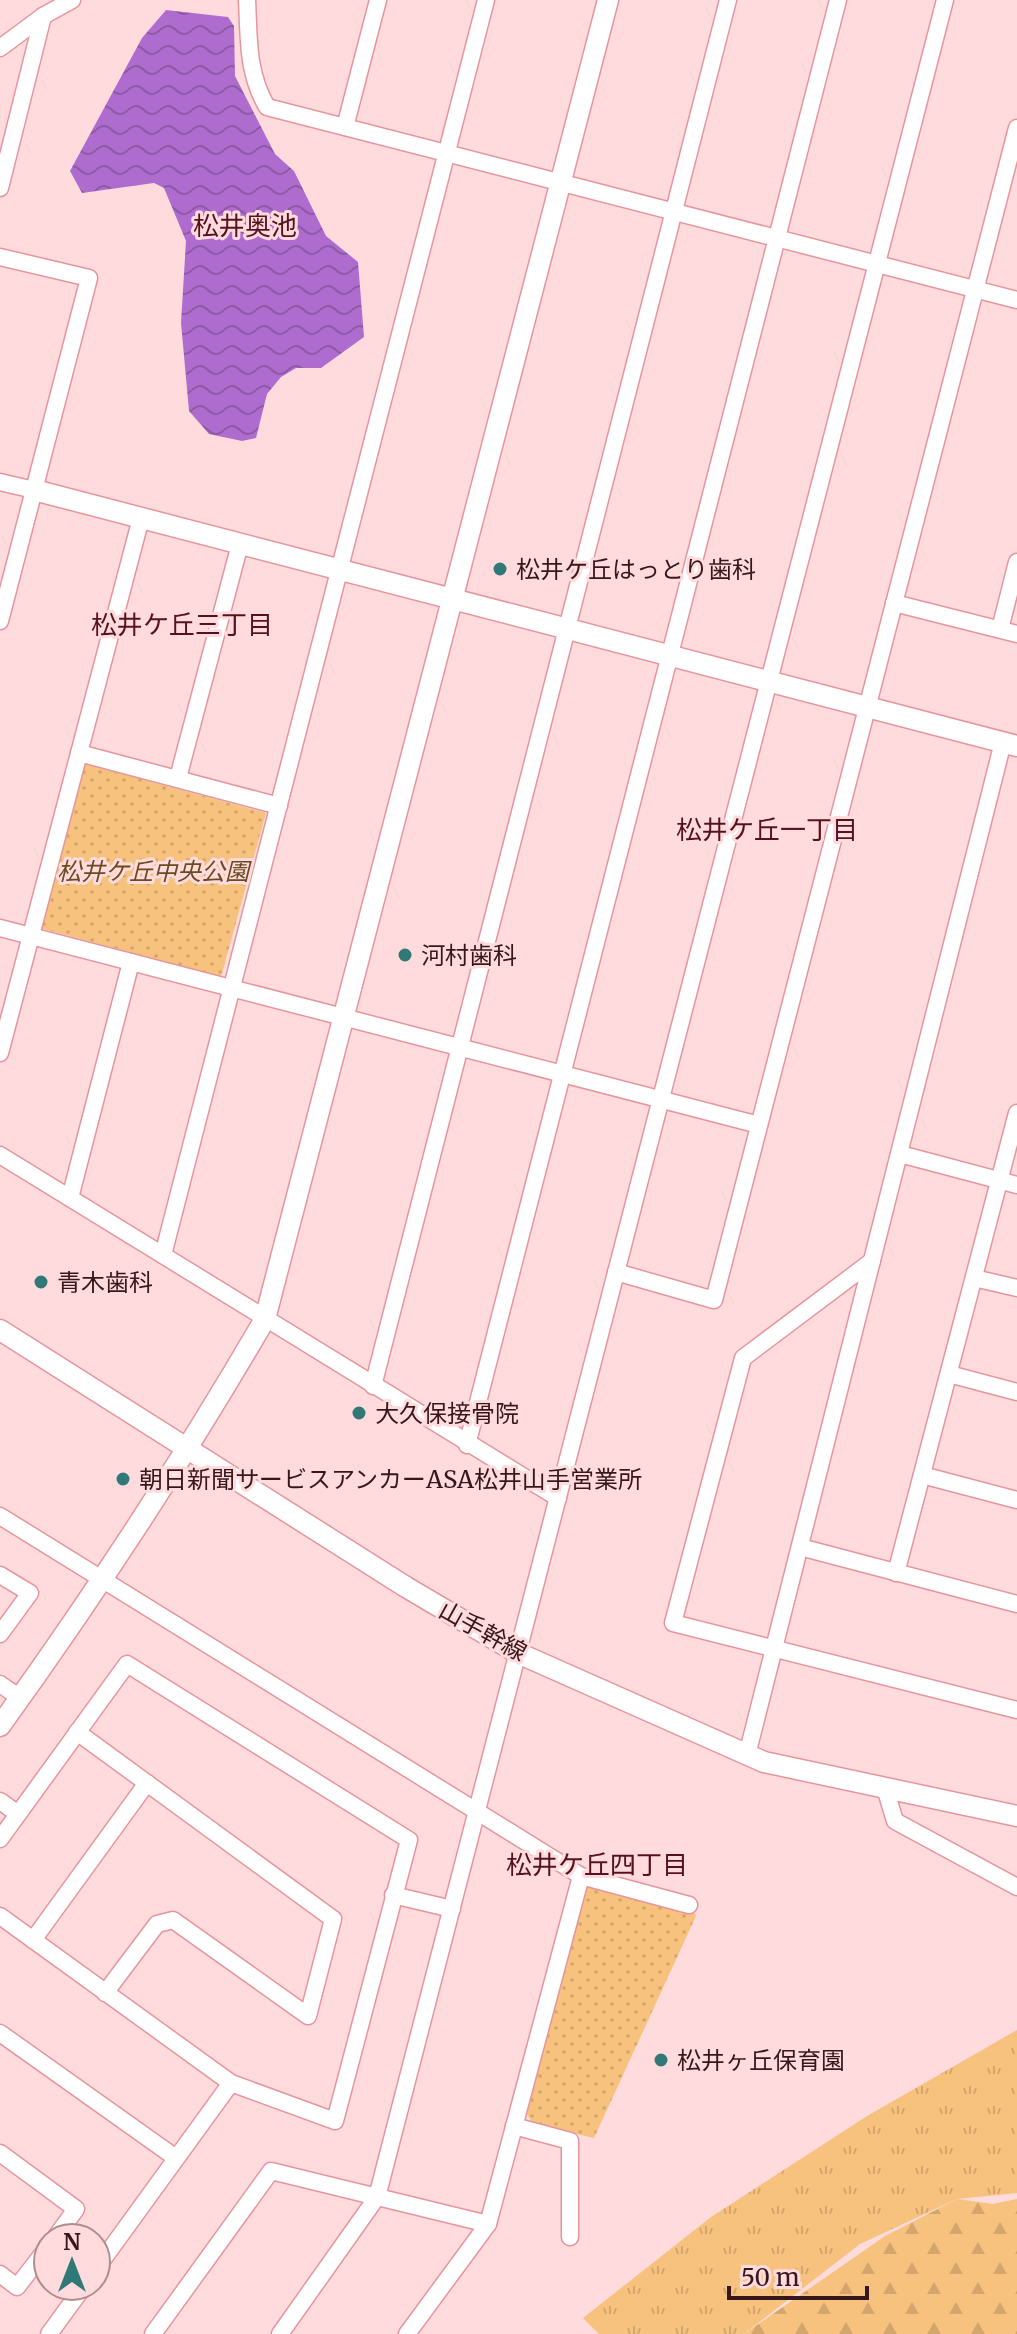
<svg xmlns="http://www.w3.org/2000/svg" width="1017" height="2334" font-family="Merriweather,'Noto Sans JP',serif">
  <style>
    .grass { fill: url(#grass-tufts) }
    .forest { fill: url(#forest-firs) }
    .park { fill: url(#park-dots) }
    .water { fill: url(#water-waves) }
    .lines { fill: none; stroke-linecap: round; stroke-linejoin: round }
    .minor-casing { stroke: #e7959d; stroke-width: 19 }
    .tertiary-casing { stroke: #e7959d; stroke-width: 23 }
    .minor { stroke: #fff; stroke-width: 16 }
    .tertiary { stroke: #fff; stroke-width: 20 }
    .poi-dot { fill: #307977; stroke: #ffdbdd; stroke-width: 3 }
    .labels { text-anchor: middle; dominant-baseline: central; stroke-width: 6; stroke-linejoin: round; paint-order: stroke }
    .poi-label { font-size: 24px; fill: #36171b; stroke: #ffdbdd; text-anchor: start }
    .park-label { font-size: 24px; font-style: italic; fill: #6a4b1e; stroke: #ffdbdd }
    .street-label { font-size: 24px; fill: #36171b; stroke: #ffdbdd }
    .neighbourhood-label { font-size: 26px; fill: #561120; stroke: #ffdbdd }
  </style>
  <defs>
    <pattern id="grass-tufts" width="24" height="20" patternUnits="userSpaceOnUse" patternTransform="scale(2)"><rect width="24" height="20" fill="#f6c27e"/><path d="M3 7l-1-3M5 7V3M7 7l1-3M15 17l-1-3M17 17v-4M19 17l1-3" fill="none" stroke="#d4a66c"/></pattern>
    <pattern id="forest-firs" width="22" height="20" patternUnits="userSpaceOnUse" patternTransform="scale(2)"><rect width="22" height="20" fill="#f6c27e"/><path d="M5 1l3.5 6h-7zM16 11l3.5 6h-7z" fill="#d4a66c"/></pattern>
    <pattern id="park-dots" width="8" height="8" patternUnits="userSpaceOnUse" patternTransform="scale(2)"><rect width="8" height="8" fill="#f6c27e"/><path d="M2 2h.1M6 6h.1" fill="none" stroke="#d4a66c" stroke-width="1.8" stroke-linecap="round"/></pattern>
    <pattern id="water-waves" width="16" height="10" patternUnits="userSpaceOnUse" patternTransform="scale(2)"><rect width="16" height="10" fill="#ae6dce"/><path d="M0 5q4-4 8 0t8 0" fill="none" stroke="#8e59a6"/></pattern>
  </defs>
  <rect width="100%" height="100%" fill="#ffdbdd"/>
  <path class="grass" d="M1017 2030V2193L957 2199 860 2244 744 2334H599L583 2318 711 2217 867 2116Z"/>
  <path class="forest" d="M957 2199 993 2204 1017 2199V2334H744L885 2236Z"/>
  <g class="park">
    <path d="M85 764 266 813 221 977 40 928Z"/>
    <path d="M591 1886 694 1912 696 1916 594 2138 533 2124 527 2114 583 1888Z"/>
  </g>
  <path class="water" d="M166 10 228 17 234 26 235 76 275 154 294 171 326 236 358 262 364 337 321 368H296L281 377 267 394 256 438 242 441 209 434 189 411 181 323 186 241 164 188 154 183 82 193 70 171 142 38Z"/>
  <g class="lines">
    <g class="minor-casing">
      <g id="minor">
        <path d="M247 0C249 39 247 73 267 107L1017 300"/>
        <path d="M0 48 43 16 72 0"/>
        <path d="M345 127 378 0"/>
        <path d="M0 188 43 16"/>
        <path d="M0 257 89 278 0 621"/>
        <path d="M0 482 34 490"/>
        <path d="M894 603 1017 634"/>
        <path d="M1000 629 1017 562"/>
        <path d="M79 753 279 806"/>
        <path d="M178 778 240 544"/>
        <path d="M0 928 759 1125"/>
        <path d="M0 1053 141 518"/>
        <path d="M900 1154 1017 1185"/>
        <path d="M0 1155 558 1498"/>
        <path d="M70 1198 131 962"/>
        <path d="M163 1255 486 0"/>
        <path d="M872 1261 743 1358 673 1623 1017 1710"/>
        <path d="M616 1272 714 1300 1017 128"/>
        <path d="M974 1278 1017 1288"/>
        <path d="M949 1374 1017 1392"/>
        <path d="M373 1386 728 0"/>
        <path d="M467 1445 838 0"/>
        <path d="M922 1475 1017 1500"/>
        <path d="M0 1516 581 1876 689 1905"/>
        <path d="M800 1547 1017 1604"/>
        <path d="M896 1573 1017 1113"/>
        <path d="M0 1575 30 1593 0 1634"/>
        <path d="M0 1684 20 1698"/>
        <path d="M77 1732 333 1919 308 2016 173 1920 157 1924 105 1993"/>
        <path d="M747 1755 1003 742"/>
        <path d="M885 1788 895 1821 1017 1887"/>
        <path d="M0 1801 18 1814"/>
        <path d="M0 1839 127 1664 409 1840 335 2121 231 2083 0 1916"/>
        <path d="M393 1895 452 1909"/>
        <path d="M33 1940 147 1783"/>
        <path d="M0 2033 176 2158"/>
        <path d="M514 2126 570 2141V2237"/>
        <path d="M0 2153 76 2209 55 2238"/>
        <path d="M96 2269 231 2083"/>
        <path d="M0 2274 17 2287 48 2247"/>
        <path d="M49 2334 84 2286"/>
        <path d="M153 2334 271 2171 488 2224"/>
        <path d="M280 2334 377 2197 945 0"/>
        <path d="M407 2334 488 2224 581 1876"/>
      </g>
    </g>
    <g class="tertiary-casing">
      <g id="tertiary">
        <path d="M34 490 1017 746"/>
        <path d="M0 1330 406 1587 518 1653 764 1762 1017 1816"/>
        <path d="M0 1726C95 1594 183 1460 265 1319L608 0"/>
      </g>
    </g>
    <use href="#minor" class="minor"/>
    <use href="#tertiary" class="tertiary"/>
  </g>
  <g class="poi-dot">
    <circle cx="500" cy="569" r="8"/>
    <circle cx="405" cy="955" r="8"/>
    <circle cx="41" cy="1282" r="8"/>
    <circle cx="359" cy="1413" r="8"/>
    <circle cx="123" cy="1479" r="8"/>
    <circle cx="661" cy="2060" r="8"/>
  </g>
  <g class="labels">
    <g class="poi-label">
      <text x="516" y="569">松井ケ丘はっとり歯科</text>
      <text x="421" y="955">河村歯科</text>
      <text x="57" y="1282">青木歯科</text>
      <text x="375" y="1413">大久保接骨院</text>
      <text x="139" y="1479">朝日新聞サービスアンカーASA松井山手営業所</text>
      <text x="677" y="2060">松井ヶ丘保育園</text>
    </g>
    <g class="park-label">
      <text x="153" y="871">松井ケ丘中央公園</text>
    </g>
    <g class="street-label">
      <text transform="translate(483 1631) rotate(29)">山手幹線</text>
    </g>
    <g class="neighbourhood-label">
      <text x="245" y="225">松井奥池</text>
      <text x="182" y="624">松井ケ丘三丁目</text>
      <text x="767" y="829">松井ケ丘一丁目</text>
      <text x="597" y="1864">松井ケ丘四丁目</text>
    </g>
  </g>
  <g transform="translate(72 2262)"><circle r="38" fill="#ffdbdd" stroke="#af8d8f" stroke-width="2"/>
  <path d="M0-6L14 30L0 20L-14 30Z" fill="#307977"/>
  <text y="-12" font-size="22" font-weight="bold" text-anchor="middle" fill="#36171b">N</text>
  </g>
  <path d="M729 2286v12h138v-12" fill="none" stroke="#36171b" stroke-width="4"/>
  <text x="741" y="2286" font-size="24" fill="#36171b" stroke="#ffdbdd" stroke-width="6" paint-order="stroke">50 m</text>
</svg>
